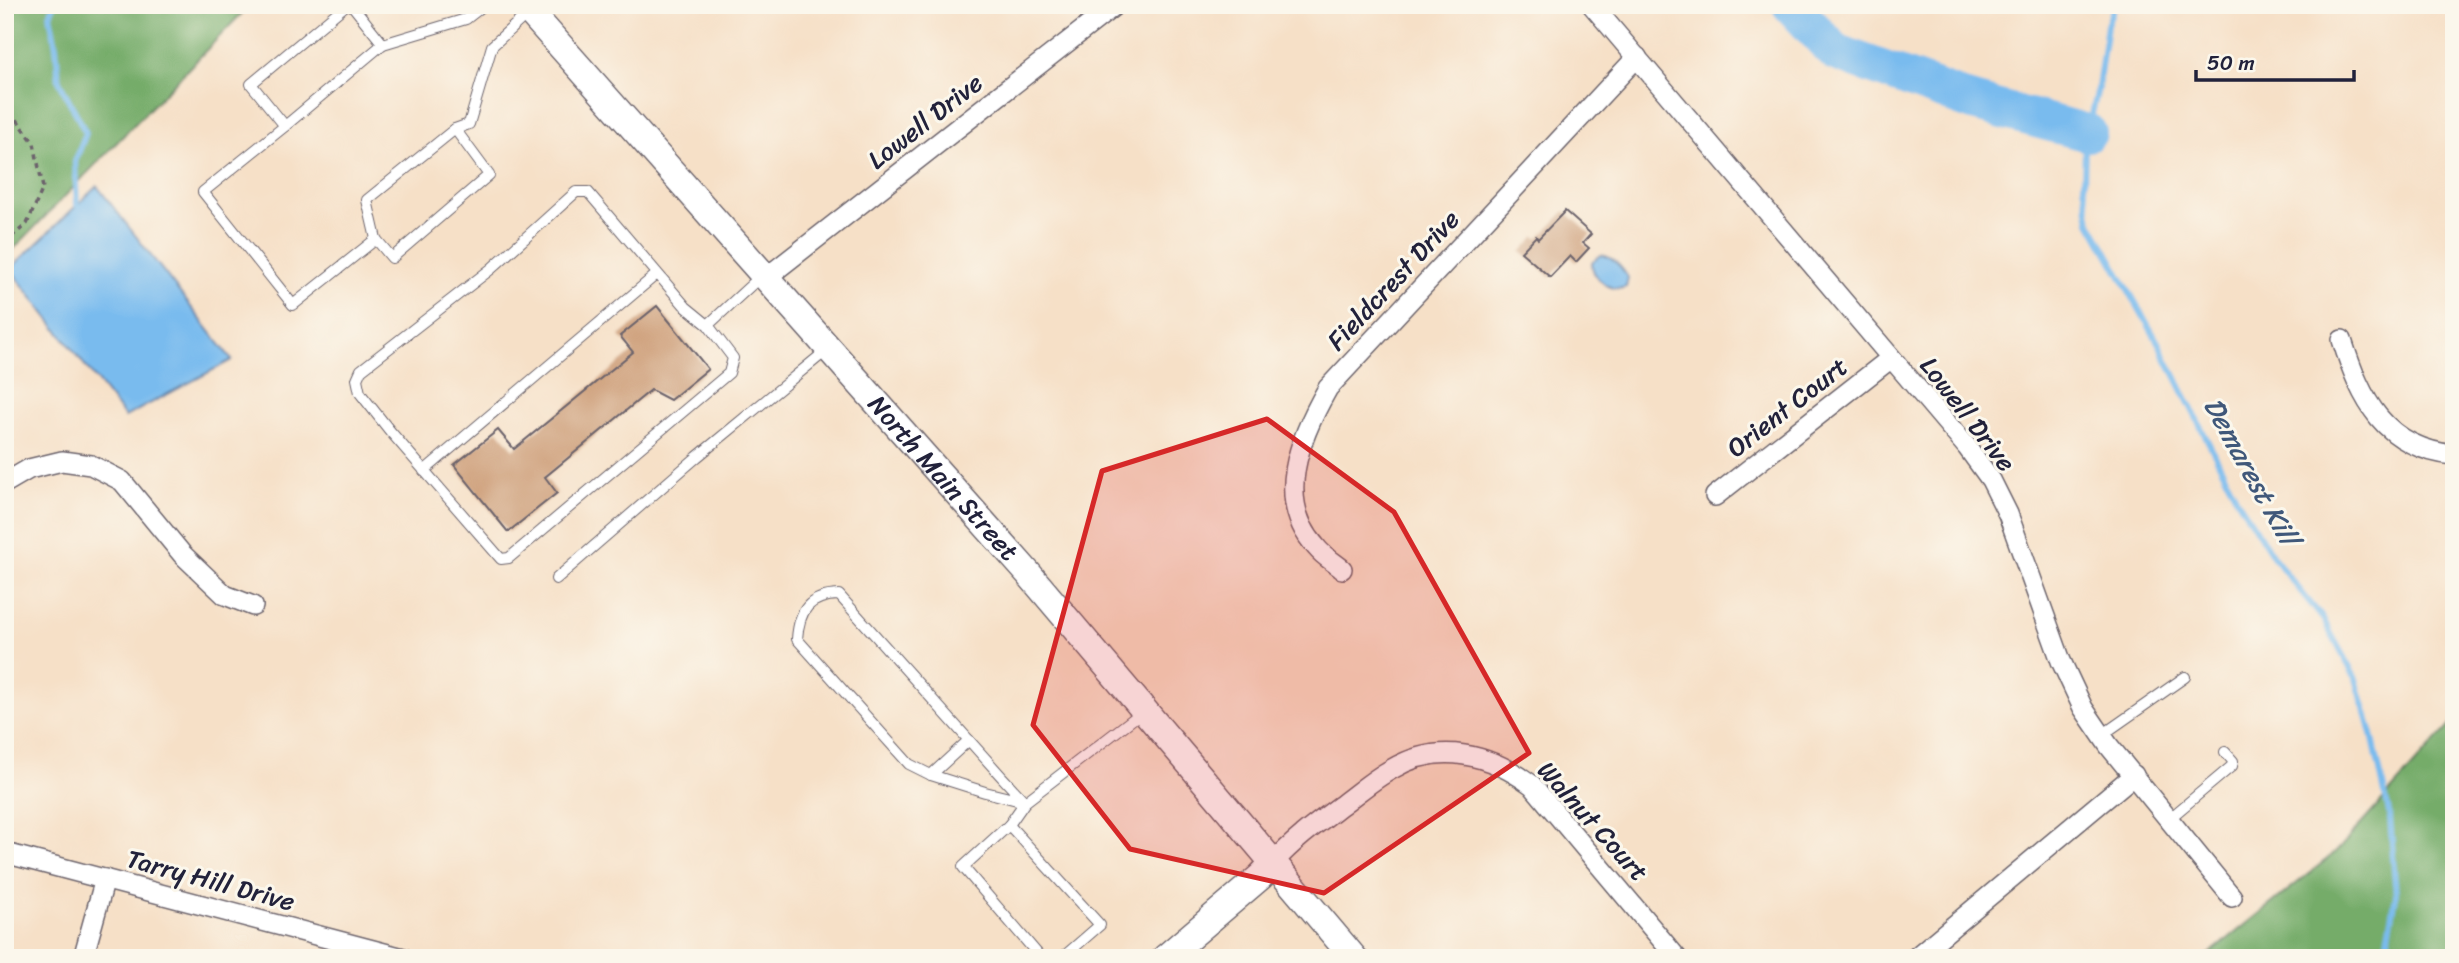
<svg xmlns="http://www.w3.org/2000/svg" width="2459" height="963" font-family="Sriracha,sans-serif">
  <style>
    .forest { fill: #74ac69; stroke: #4b6752; stroke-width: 2 }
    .water { fill: #79bbee; stroke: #4e6e94; stroke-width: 2 }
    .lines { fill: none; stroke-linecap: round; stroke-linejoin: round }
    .stream { stroke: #79bbee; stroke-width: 6 }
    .river { stroke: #79bbee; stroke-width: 38 }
    .building { fill: #cb9972 }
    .lane-casing { stroke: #6c646c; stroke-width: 12 }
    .street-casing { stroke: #6c646c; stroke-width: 22 }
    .secondary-casing { stroke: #6c646c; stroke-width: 29 }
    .path { stroke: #6c646c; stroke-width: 3.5; stroke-dasharray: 5 5; stroke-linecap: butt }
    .lane { stroke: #fff; stroke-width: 10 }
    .street { stroke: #fff; stroke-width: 19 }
    .secondary { stroke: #fff; stroke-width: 26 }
    .marked { fill: #d62828; fill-opacity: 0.2; stroke: #d62828; stroke-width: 5; stroke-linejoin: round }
    .labels { text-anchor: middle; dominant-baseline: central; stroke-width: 6; stroke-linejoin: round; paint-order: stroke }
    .street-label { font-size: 26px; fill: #22223b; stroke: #fbf7ec }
    .water-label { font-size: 28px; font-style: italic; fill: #40587a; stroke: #fbf7ec }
  </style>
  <rect width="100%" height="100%" fill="#fbf7ec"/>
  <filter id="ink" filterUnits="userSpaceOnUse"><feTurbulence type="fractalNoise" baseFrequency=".0143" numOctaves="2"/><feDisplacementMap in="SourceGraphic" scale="14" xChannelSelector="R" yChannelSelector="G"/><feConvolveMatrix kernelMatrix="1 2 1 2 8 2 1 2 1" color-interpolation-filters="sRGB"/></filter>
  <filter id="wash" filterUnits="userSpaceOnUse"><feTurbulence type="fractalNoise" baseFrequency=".00686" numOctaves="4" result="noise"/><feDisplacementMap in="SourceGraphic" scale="28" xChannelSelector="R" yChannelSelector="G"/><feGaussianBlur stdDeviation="1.57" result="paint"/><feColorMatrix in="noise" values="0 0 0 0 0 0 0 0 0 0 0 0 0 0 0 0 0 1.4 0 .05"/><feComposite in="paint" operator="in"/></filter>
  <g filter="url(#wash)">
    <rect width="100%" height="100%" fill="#f6e0c7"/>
    <g class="forest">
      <path d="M5 5H250L5 258Z"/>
      <path d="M2454 721V958H2204L2337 851Z"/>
    </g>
    <g class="water">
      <path d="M97 186 232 360 125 417 10 269Z"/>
      <path d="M1600 255C1612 256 1622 267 1628 278L1626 287C1611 293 1591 278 1592 262Z"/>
    </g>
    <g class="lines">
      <g class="stream">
        <path d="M54 5 50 15 56 47 59 81 86 133 75 162 77 205"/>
        <path d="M2115 5 2107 25 2098 88 2085 144 2084 186 2090 222 2159 344 2237 499 2274 558 2323 619 2356 679 2372 734 2390 817 2396 896 2385 958"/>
      </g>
      <path class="river" d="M1791 5 1835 52 1973 102 2088 133"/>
    </g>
    <g id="blocks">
      <g class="building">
        <path d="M1565 211 1591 234 1583 243 1589 248 1576 262 1570 256 1550 277 1521 252 1536 236 1538 239Z"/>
        <path d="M657 306 708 369 670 400 651 390 545 477 557 493 508 532 454 465 498 430 514 449 633 352 620 336Z"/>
      </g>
    </g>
  </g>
  <g filter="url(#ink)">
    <use href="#blocks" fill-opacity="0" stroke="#6c646c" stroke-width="2"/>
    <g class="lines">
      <g class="lane-casing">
        <g id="lane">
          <path d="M346 5 251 84 285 126 203 192 293 305 376 239 367 200 455 129 469 124 492 46 527 14"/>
          <path d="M352 5 383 44 466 19 484 5"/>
          <path d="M285 126 383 44"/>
          <path d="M376 239 392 258 489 175 455 129"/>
          <path d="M708 325 733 358 729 373 509 558 501 559 390 431 360 393 357 379 361 370 491 269 576 192H588L686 307 708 325 761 276"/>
          <path d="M424 471 657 274"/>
          <path d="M556 579 697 457 827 350"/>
          <path d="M839 595 1001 776 1025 802 985 792 931 775 909 764 797 639C799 610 809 596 839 595Z"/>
          <path d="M2102 735 2185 677"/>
          <path d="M931 775 969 740"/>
          <path d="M2169 819 2232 766 2233 761 2225 752"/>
          <path d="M1009 825 1100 925 1062 958"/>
          <path d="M1041 958 963 867 1009 825 1025 802 1142 712"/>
        </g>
      </g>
      <g class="street-casing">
        <g id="street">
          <path d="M1592 5 1967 447 1991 480 2008 514 2061 661 2083 708 2109 746 2232 897"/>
          <path d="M767 277 1115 5"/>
          <path d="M2342 340C2361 400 2384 448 2454 455"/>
          <path d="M5 483 29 469 62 461 91 465 122 481 182 554 225 595 253 606"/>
          <path d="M1715 496 1890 359"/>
          <path d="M1342 569C1334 562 1323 556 1317 548 1273 500 1300 437 1328 388L1637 57"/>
          <path d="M5 853 403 958"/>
          <path d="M1274 862C1295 839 1319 822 1344 803 1359 792 1375 778 1392 769 1439 741 1490 754 1532 785L1677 958"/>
          <path d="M83 958 105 879"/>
          <path d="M1915 958 2134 775"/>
        </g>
      </g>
      <g class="secondary-casing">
        <g id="secondary">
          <path id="s1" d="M524 5 1028 573 1354 958"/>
          <path d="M1165 958 1260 877 1274 862"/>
        </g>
      </g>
      <path class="path" d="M5 103 34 143 43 188 27 224 5 242"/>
      <use href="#lane" class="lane"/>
      <use href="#street" class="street"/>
      <use href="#secondary" class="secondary"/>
    </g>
  </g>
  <path class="marked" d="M1267 419 1394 512 1529 753 1324 893 1130 849 1033 725 1102 471Z"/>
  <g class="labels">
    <g class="street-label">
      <text transform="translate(925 121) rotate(-38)">Lowell Drive</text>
      <text transform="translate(1393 280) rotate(-47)">Fieldcrest Drive</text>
      <text transform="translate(1787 407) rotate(-38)">Orient Court</text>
      <text transform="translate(1968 414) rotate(52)">Lowell Drive</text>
      <text stroke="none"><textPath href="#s1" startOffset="632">North Main Street</textPath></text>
      <text transform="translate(1593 821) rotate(48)">Walnut Court</text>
      <text transform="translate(211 880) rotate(15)">Tarry Hill Drive</text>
    </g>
    <g class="water-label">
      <text transform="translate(2251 471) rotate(61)">Demarest Kill</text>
    </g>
  </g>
  <rect width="2459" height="963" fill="none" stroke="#fbf7ec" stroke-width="28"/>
  <path d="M2196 70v10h158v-10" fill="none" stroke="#22223b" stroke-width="3.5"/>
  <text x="2207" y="70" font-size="21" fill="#22223b" stroke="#fbf7ec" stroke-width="5" paint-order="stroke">50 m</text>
</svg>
